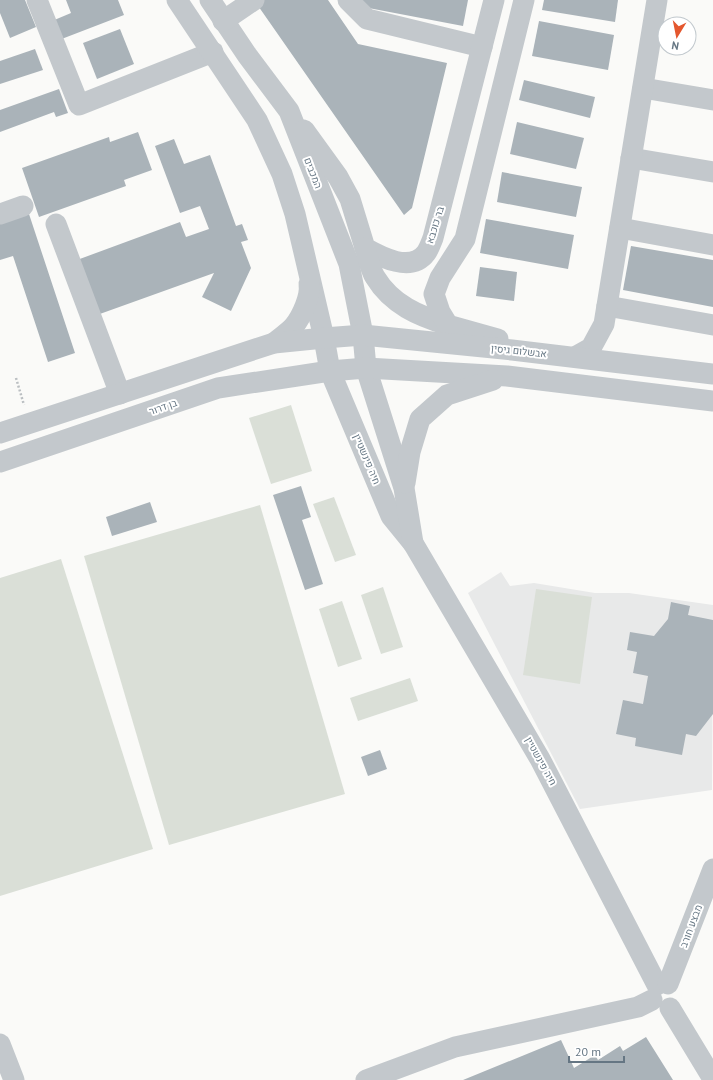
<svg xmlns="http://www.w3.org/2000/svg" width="713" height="1080" font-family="'PT Sans',Heebo,sans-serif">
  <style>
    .built { fill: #e8e9e9 }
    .green { fill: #dadfd7 }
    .building { fill: #aab3b9 }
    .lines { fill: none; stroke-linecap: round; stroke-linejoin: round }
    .path { stroke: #bbbfc2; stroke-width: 2.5; stroke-dasharray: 2 2; stroke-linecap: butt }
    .minor { stroke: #c3c8cc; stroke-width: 21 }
    .labels { text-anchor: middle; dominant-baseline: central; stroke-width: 4; stroke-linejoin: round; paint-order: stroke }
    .street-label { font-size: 10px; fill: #657683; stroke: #fff }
  </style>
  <rect width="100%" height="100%" fill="#fafaf8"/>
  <path class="built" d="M501 572 510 586 534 583 595 593H629L713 605 712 790 580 809 468 593Z"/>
  <g class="green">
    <path d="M291 405 312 471 271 484 249 418Z"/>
    <path d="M334 497 356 555 335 562 313 504Z"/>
    <path d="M260 505 345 794 169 845 84 556Z"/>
    <path d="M61 559 153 849 0 896V578Z"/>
    <path d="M383 587 403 647 381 654 361 595Z"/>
    <path d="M536 589 592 597 580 684 523 675Z"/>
    <path d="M342 601 362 659 338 667 319 609Z"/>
    <path d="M410 678 418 701 358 721 350 698Z"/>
  </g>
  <g class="building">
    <path d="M0 0H25L36 27 10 38 0 13Z"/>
    <path d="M66 0H118L124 15 59 40 52 21 71 13Z"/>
    <path d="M254 0H328L358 44 447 63 412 208 404 215Z"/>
    <path d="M359 0H468L463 26 358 6Z"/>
    <path d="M544 0H618L615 22 542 10Z"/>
    <path d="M539 21 614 35 608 70 532 56Z"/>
    <path d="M120 29 134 64 97 79 83 43Z"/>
    <path d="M35 49 43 70 0 84V61Z"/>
    <path d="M524 80 595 97 590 118 519 100Z"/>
    <path d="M59 89 68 113 56 117 54 112 0 132V110Z"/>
    <path d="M517 122 584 138 576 169 510 154Z"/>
    <path d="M138 132 152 170 124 180 126 186 39 217 22 168 109 137 110 142Z"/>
    <path d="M174 139 184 164 210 155 236 226 242 224 248 240 241 242 251 268 231 311 202 297 214 273 97 315 77 260 180 222 186 237 209 229 200 206 180 213 155 146Z"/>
    <path d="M502 172 582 187 576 217 497 202Z"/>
    <path d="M29 214 75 353 48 362 13 256 0 260V224Z"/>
    <path d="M486 219 574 235 568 269 480 253Z"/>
    <path d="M631 246 713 260V307L623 290Z"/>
    <path d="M480 267 517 272 514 301 476 296Z"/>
    <path d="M301 486 311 517 302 520 323 584 305 590 273 495Z"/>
    <path d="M150 502 157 522 112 536 106 517Z"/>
    <path d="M671 602 690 606 688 615 713 620V714L696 736 686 734 682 755 635 746 636 738 616 734 623 700 643 704 648 676 633 673 637 652 627 650 630 632 654 636 668 619Z"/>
    <path d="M380 750 387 769 368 776 361 757Z"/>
    <path d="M646 1037 673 1080H463L561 1040 574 1068 595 1055 598 1060 620 1046 623 1051Z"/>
  </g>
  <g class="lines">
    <path class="path" d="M16 378 24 405"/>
    <g class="minor">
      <path d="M37 0 79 105 213 52"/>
      <path d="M177 0 257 120 282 174 295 214 324 338 330 371 391 516 413 543 540 759 657 985"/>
      <path d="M210 0 247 55 289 111 349 264 363 335 366 368 404 488 413 543"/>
      <path d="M348 0 367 19 482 47"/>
      <path d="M223 21 254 0"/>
      <path d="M643 88 713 100"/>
      <path d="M304 130 338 177 350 199 365 248C381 257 411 273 426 253 429 249 431 243 433 238L494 0"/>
      <path d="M631 158 713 172"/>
      <path d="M0 214 23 206"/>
      <path d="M56 224 120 394"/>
      <path d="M620 228 713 245"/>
      <path d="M365 248C368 257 370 269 375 277 392 305 419 316 448 325"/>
      <path d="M607 306 713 325"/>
      <path d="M498 339 448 325 440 312 434 294 440 278 465 239 524 0"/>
      <path d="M274 343C281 337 289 332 294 326 302 316 311 296 309 284"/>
      <path d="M575 357 591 348 604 324 657 0"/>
      <path d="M0 433 274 343 324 338 363 335 512 350 713 374"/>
      <path d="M0 462 218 388 330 371 366 368 507 376 713 401"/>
      <path d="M405 483 410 452 420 419 447 395 493 380"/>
      <path d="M668 984 713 869"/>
      <path d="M670 1008 713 1079"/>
      <path d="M0 1044 14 1080"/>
      <path d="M366 1080 455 1047 638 1007 652 1000"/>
    </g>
  </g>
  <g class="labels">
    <g class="street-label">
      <text transform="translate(313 173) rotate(69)">המכבים</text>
      <text transform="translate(435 225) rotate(-73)">בר כוכבא</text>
      <text transform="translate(519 351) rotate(6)">אבשלום גיסין</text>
      <text transform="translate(163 407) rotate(-19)">בן דרור</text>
      <text transform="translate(367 459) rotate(67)">חיה פינשטיין</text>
      <text transform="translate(541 761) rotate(61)">חיה פינשטיין</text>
      <text transform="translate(691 926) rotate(-69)">מבצע חורב</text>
    </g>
  </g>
  <g transform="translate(677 36) rotate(190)"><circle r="19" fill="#ffffff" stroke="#c1c8cd"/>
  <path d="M0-3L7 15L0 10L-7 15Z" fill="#e4572e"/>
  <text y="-6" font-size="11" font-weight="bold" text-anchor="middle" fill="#657683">N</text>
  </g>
  <path d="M569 1056v6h55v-6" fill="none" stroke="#657683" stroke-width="2"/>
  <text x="575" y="1056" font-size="12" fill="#657683" stroke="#ffffff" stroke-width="3" paint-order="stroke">20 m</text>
</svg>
